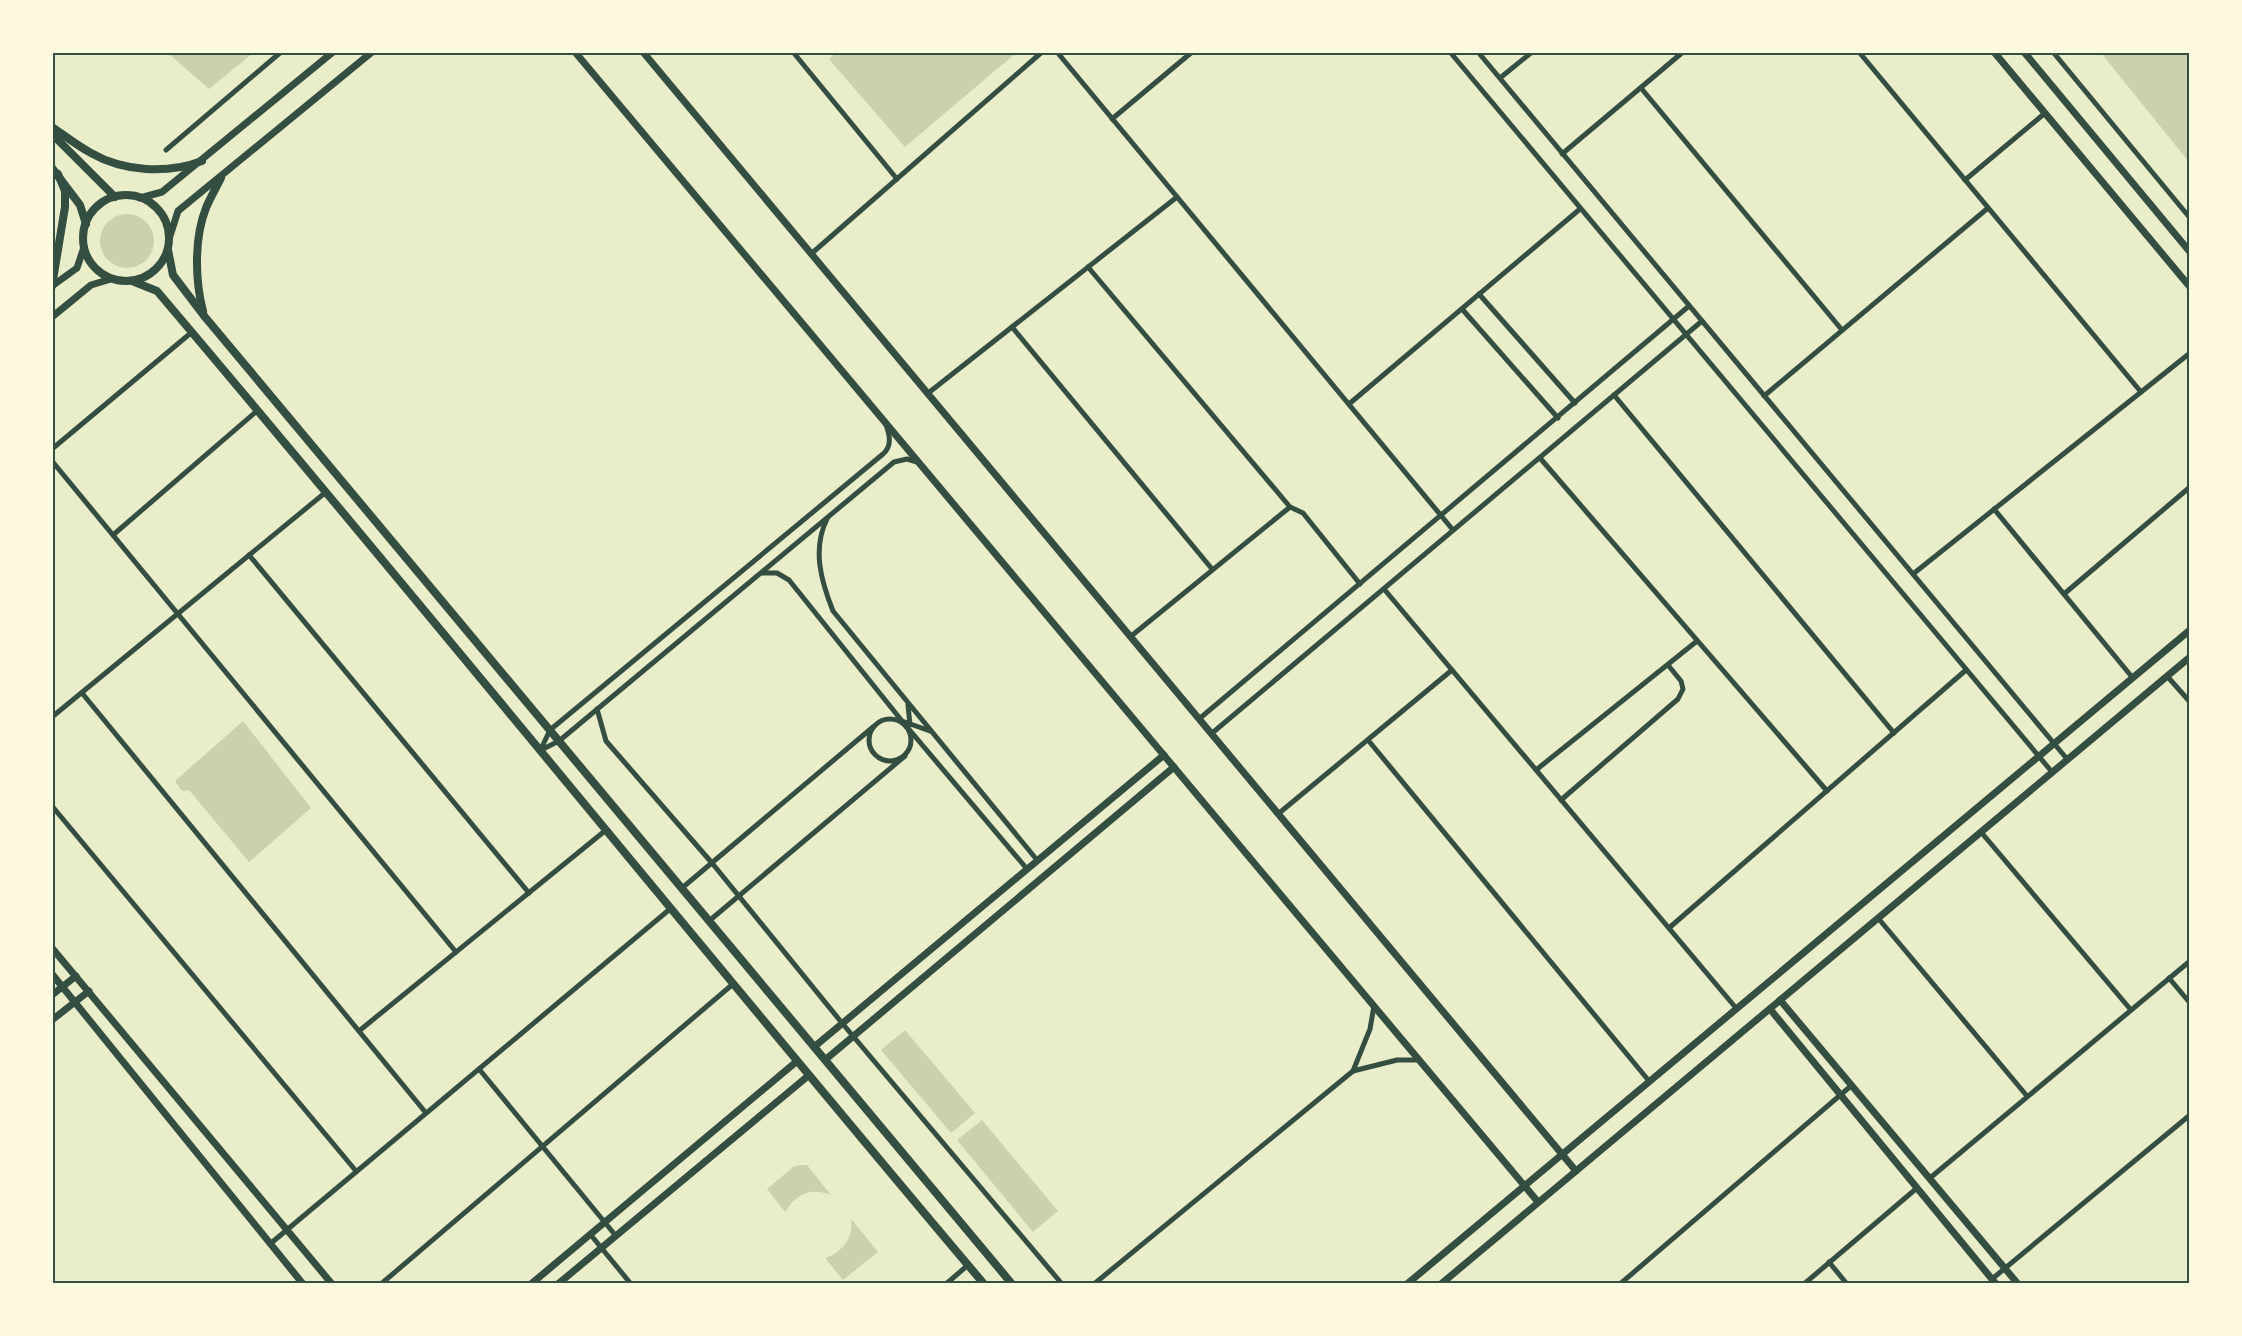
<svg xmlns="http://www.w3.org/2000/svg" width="2242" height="1336" font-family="Montserrat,sans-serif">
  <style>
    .green { fill: #cad2ad }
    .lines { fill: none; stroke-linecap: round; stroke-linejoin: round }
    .minor { stroke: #344e41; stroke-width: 5 }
    .tertiary { stroke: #344e41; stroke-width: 7 }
    .primary { stroke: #344e41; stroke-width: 8 }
    .neatline { fill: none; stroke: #344e41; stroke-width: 2 }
  </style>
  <rect width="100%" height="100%" fill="#e9edc9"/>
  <g class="green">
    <path d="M168 53H253L209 89Z"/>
    <path d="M836 53V52L1016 53 905 147 829 59Z"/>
    <path d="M2101 53H2189V162Z"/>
    <circle cx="127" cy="241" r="27"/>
    <path d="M243 721 311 808 249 862 189 790 182 791 175 781Z"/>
    <path d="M905 1030 975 1113 951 1133 881 1050Z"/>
    <path d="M982 1120 1058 1211 1033 1232 957 1140Z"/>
    <path d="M801 1165H807L831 1195C811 1187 796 1194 785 1212L767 1189 793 1167Z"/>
    <path d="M851 1219 878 1252 843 1280 825 1258C842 1252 854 1239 851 1219Z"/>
  </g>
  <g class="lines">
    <g class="minor">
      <path d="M793 52 897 179"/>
      <path d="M1057 52 1453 530"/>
      <path d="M1450 52 2052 772"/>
      <path d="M1478 52 2067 759"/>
      <path d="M1859 52 2141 392"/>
      <path d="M2053 52 2190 218"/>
      <path d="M1500 78 1532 52"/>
      <path d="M1641 88 1842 330"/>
      <path d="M1112 119 1192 52"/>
      <path d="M166 150 281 52"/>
      <path d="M1562 154 1683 52"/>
      <path d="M1965 180 2045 113"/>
      <path d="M811 254 1042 52"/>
      <path d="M1088 267 1290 507 1130 637"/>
      <path d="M1479 294 1575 403"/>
      <path d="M1462 309 1558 418"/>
      <path d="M1012 327 1212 569"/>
      <path d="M927 394 1177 197"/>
      <path d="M1614 395 1894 733"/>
      <path d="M1764 396 1988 208"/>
      <path d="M1349 404 1580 209"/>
      <path d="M52 449 192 332"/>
      <path d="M1540 458 1827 791"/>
      <path d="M52 461 456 952"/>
      <path d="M1290 507 1303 513 1360 584"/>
      <path d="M1994 509 2132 677"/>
      <path d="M827 519C812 549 821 581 833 611L1037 860"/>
      <path d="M113 535 258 410"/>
      <path d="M249 555 529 893"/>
      <path d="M762 573H777L789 580 902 721 1027 869"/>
      <path d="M1913 574 2190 353"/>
      <path d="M1384 589 1736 1008"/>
      <path d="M2064 594 2190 487"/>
      <path d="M2167 676 2190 702"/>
      <path d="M82 693 426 1113"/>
      <path d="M908 705 910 725"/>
      <path d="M597 709 606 741 712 863 842 1023 1062 1284"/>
      <path d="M52 717 326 492"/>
      <circle cx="890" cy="740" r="21"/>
      <path d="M1199 719 1689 306"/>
      <path d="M902 721 930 731"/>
      <path d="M1211 734 1702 321"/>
      <path d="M1368 740 1649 1081"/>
      <path d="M541 750 559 741 894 462 907 459 917 462"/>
      <path d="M540 751 550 730 883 454C892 446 890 436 886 425"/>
      <path d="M1536 770 1697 641"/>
      <path d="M1561 800 1678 699 1683 689 1681 681 1668 665"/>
      <path d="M52 806 356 1171"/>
      <path d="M1278 814 1452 670"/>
      <path d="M1981 832 2131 1010"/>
      <path d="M682 888 873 727"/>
      <path d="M1878 918 2027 1096"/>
      <path d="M709 921 905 756"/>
      <path d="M1669 928 1966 670"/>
      <path d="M2169 978 2190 1003"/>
      <path d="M1374 1006 1370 1029 1353 1071 1397 1060H1419"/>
      <path d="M359 1031 606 830"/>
      <path d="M479 1069 616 1236"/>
      <path d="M1930 1178 2190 961"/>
      <path d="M590 1234 631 1284"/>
      <path d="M270 1244 670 909"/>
      <path d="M1829 1262 1847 1284"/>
      <path d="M1992 1279 2190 1115"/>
      <path d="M381 1284 733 984"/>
      <path d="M946 1284 968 1265"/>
      <path d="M1094 1284 1353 1071"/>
      <path d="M1620 1284 1852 1085"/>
      <path d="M1804 1284 1917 1188"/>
    </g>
    <g class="tertiary">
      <path d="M575 52 1538 1202"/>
      <path d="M643 52 1576 1171"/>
      <path d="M1994 52 2190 287"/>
      <path d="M2024 52 2190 252"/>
      <path d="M140 198 162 192 333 52"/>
      <path d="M170 236 178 211 372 52"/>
      <path d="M52 286 77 268 84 247"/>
      <path d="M52 317 91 285 111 279"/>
      <path d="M52 948 332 1284"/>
      <path d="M52 974 303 1284"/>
      <path d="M52 995 76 976"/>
      <path d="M1780 1000 2018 1284"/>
      <path d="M1770 1009 1996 1284"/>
      <path d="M52 1020 89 991"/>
      <path d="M814 1047 1164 755"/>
      <path d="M825 1060 1174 767"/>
      <path d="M531 1284 796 1062"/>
      <path d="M558 1284 808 1076"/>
      <path d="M1407 1284 2190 630"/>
      <path d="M1441 1284 2190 657"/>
    </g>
    <g class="primary">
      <path d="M52 127C65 136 78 146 91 153 124 172 168 174 202 161"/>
      <path d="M52 134 115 197"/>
      <path d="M52 168 80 205 86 224"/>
      <circle cx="126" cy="238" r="43"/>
      <path d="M168 250 173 275 205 317 1012 1284"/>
      <path d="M132 281 157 291C436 620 706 955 984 1284"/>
      <path d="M52 286 65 207V191L58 174"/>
      <path d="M203 311C195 280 194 238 206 208 210 198 216 188 221 178"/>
    </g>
  </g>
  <rect width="2242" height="1336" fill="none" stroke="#fefae0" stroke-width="108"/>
  <rect x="54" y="54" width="2134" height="1228" class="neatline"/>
</svg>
